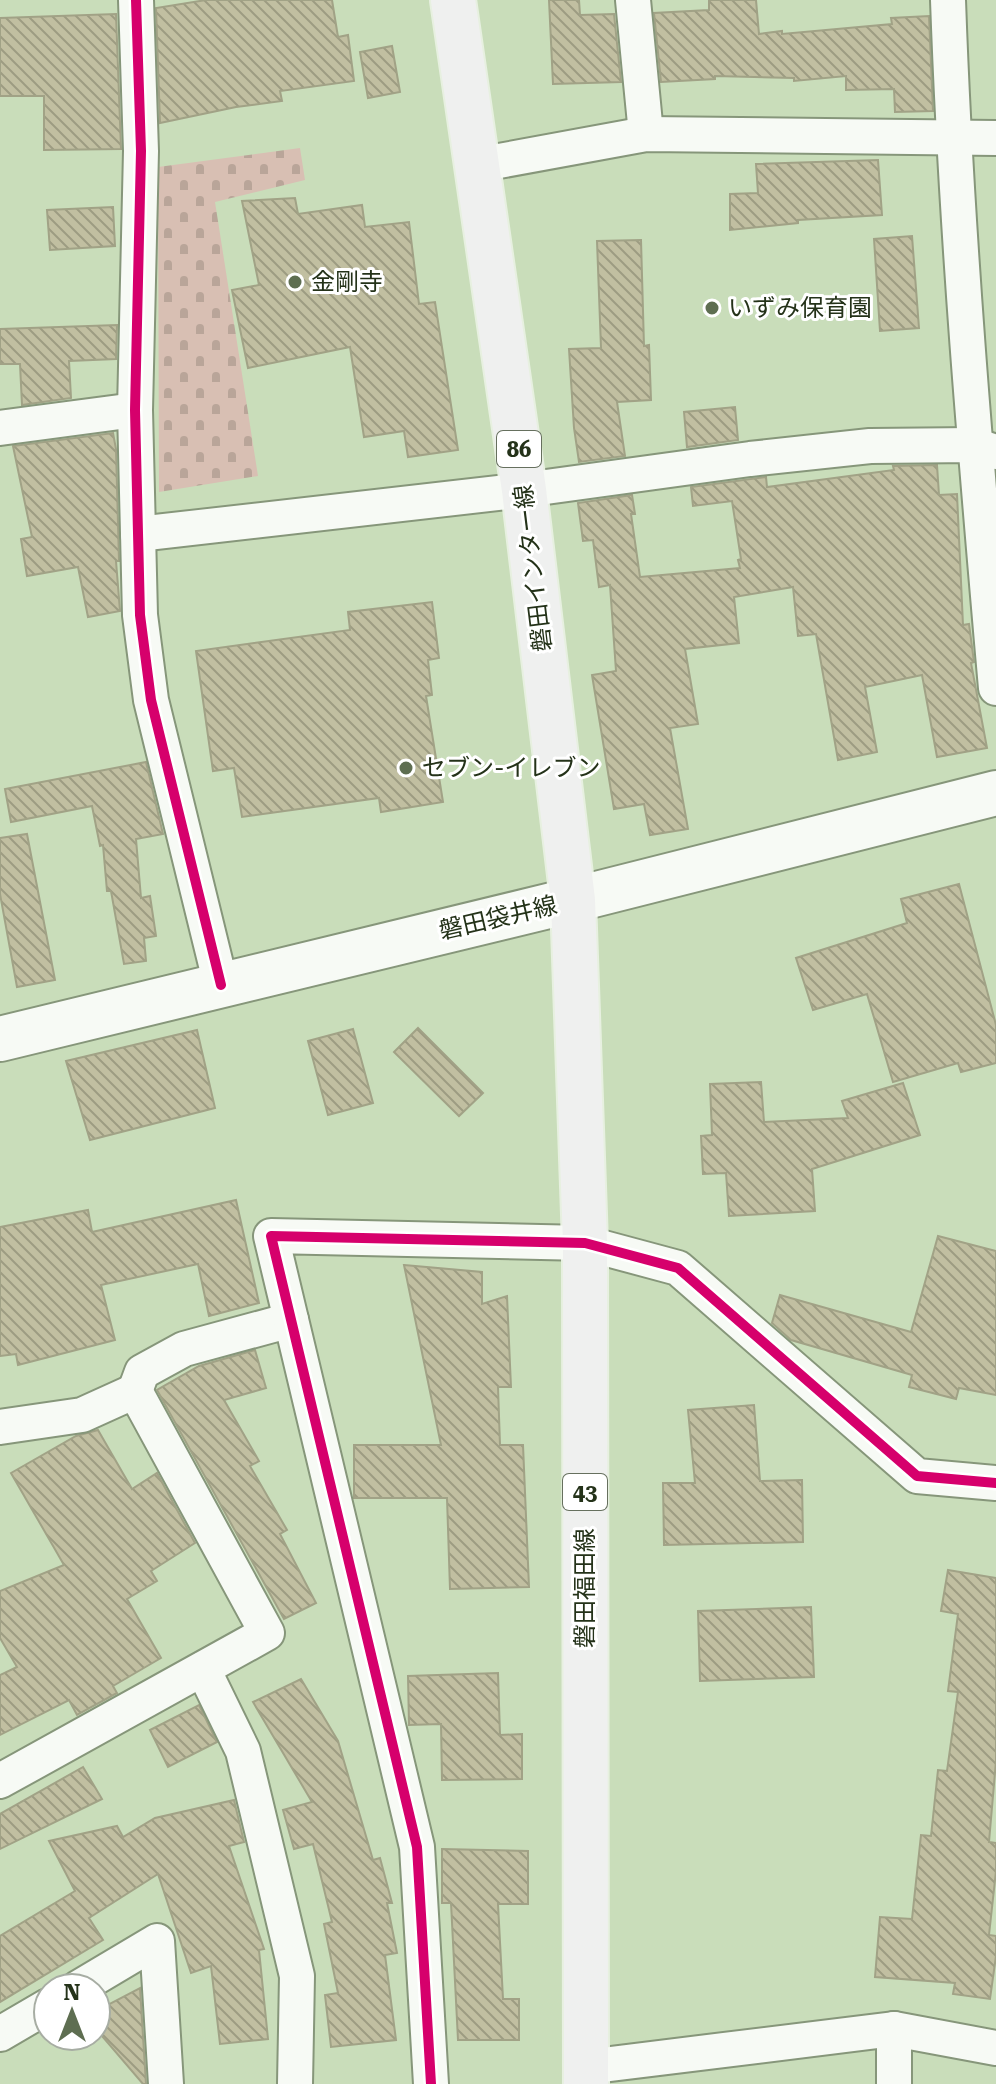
<svg xmlns="http://www.w3.org/2000/svg" width="996" height="2084" font-family="'Roboto Serif','Noto Sans JP',serif">
  <style>
    .cemetery { fill: url(#cemetery-stones) }
    .building { fill: url(#building-back-hatch); stroke: #a1a286; stroke-width: 2 }
    .lines { fill: none; stroke-linecap: round; stroke-linejoin: round }
    .street-casing { stroke: #86967a; stroke-width: 38 }
    .secondary-casing { stroke: #86967a; stroke-width: 48 }
    .primary-casing { stroke: #e7f0e0; stroke-width: 48 }
    .street { stroke: #f7faf5; stroke-width: 34 }
    .secondary { stroke: #f7faf5; stroke-width: 44 }
    .primary { stroke: #eff0ef; stroke-width: 44 }
    .cycleway-casing { stroke: #fff; stroke-width: 15 }
    .cycleway { stroke: #d6006c; stroke-width: 10 }
    .poi-dot { fill: #5e6e51; stroke: #fff; stroke-width: 3 }
    .labels { text-anchor: middle; dominant-baseline: central; stroke-width: 6; stroke-linejoin: round; paint-order: stroke }
    .shield { fill: #fff; stroke: #66705e; stroke-width: 2 }
    .shield-label { font-size: 22px; font-weight: bold; fill: #243219 }
    .poi-label { font-size: 24px; fill: #243219; stroke: #fff; text-anchor: start }
    .street-label { font-size: 24px; fill: #243219; stroke: #fff }
  </style>
  <defs>
    <pattern id="cemetery-stones" width="16" height="16" patternUnits="userSpaceOnUse" patternTransform="scale(2)"><rect width="16" height="16" fill="#d8bfb3"/><path d="M2 7V4a2 2 0 0 1 4 0v3zM10 15v-3a2 2 0 0 1 4 0v3z" fill="#b9a599"/></pattern>
    <pattern id="building-back-hatch" width="6" height="6" patternUnits="userSpaceOnUse" patternTransform="scale(2)"><rect width="6" height="6" fill="#c1bfa1"/><path d="M-1 5l2 2M0 0l6 6M5-1l2 2" fill="none" stroke="#9d9c82"/></pattern>
  </defs>
  <rect width="100%" height="100%" fill="#c9ddba"/>
  <path class="cemetery" d="M300 148 305 180 215 202 258 476 159 492 158 167Z"/>
  <g class="building">
    <path d="M206 0H332L338 37 348 35 354 81 280 91 282 101 236 107 160 123 156 8Z"/>
    <path d="M549 0H579L580 15 614 14 621 82 553 84Z"/>
    <path d="M709 0H756L759 34 782 31V34L892 24 891 18 929 16 933 111 895 112 894 89 846 90V76L794 81V78L715 76V79L661 82 654 13 709 10Z"/>
    <path d="M116 14 121 149 44 150V96H0V18Z"/>
    <path d="M392 46 400 92 368 98 360 52Z"/>
    <path d="M878 160 882 215 798 220V223L730 230V194L758 193 756 164Z"/>
    <path d="M295 198 298 214 362 205 365 227 409 222 419 304 435 302 458 450 408 457 404 431 364 437 350 347 248 368 232 290 259 285 242 201Z"/>
    <path d="M113 207 115 246 50 250 47 210Z"/>
    <path d="M912 236 919 328 880 331 874 239Z"/>
    <path d="M641 240 644 346 649 345 651 400 617 402 625 456 579 462 574 428 569 349 601 348 597 241Z"/>
    <path d="M117 325 116 359 69 361 71 398 22 405 20 364H0V329Z"/>
    <path d="M735 407 738 440 687 447 684 412Z"/>
    <path d="M113 433 116 449 119 561H116L120 611 88 617 78 567 27 576 21 539 32 537 13 446Z"/>
    <path d="M937 465 939 495 957 494 963 625 969 624 974 662 971 663 987 748 937 757 922 675 865 687 877 752 838 760 816 634 798 636 793 587 734 597 739 643 685 649 698 724 670 728 688 829 650 835 644 804 614 809 592 675 616 671 610 585 599 587 593 540 583 541 578 503 632 495 635 514H631L640 577 740 568 738 560 741 559 732 501 693 506 691 487 766 477 767 487 894 470 893 466Z"/>
    <path d="M432 602 439 658 428 660 432 695 426 696 443 802 381 812 379 798 242 817 234 768 213 771 196 651 350 630 348 612Z"/>
    <path d="M146 762 163 834 136 839 141 898 150 896 156 936 144 938 146 961 124 964 111 891H107L103 845 100 846 92 806 11 822 5 789Z"/>
    <path d="M27 834 55 980 17 987 0 894V838Z"/>
    <path d="M959 884 996 1025V1063L961 1072 958 1063 893 1082 867 994 813 1010 796 958 907 923 901 899Z"/>
    <path d="M418 1028 483 1093 459 1116 394 1052Z"/>
    <path d="M353 1029 373 1103 328 1115 308 1041Z"/>
    <path d="M197 1030 215 1108 90 1140 66 1061Z"/>
    <path d="M761 1082 764 1122 848 1118 842 1101 903 1083 920 1135 812 1169 815 1211 729 1216 726 1173 703 1174 701 1136 712 1135 710 1084Z"/>
    <path d="M236 1200 259 1303 209 1316 198 1264 101 1285 115 1340 18 1365 16 1354 0 1356V1227L88 1210 92 1232Z"/>
    <path d="M938 1236 996 1251V1395L959 1388 956 1399 909 1387 912 1375 791 1340 772 1323 780 1295 911 1332Z"/>
    <path d="M404 1265 482 1272V1304L507 1296 511 1387H498L500 1445H523L529 1587 450 1589 447 1498H354V1445H441Z"/>
    <path d="M255 1350 266 1388 224 1400 259 1461 250 1466 287 1530 280 1534 316 1603 284 1619 157 1390 199 1366Z"/>
    <path d="M754 1405 760 1481 802 1480 803 1542 664 1545 663 1483H695L688 1410Z"/>
    <path d="M98 1430 132 1489 157 1473 195 1543 151 1571 157 1581 127 1599 161 1658 113 1686 117 1693 77 1715 69 1700 0 1735V1675L17 1667 0 1638V1591L64 1565 11 1473 76 1436Z"/>
    <path d="M948 1570 996 1578V1761L989 1842 996 1843V1871L989 1935 996 1936V1956L990 1999 953 1994 955 1983 875 1977 880 1917 912 1919 921 1835 931 1836 938 1770 947 1771 958 1692 948 1691 958 1614 941 1611Z"/>
    <path d="M811 1607 814 1677 700 1681 698 1611Z"/>
    <path d="M498 1673 500 1735 522 1734V1779L442 1780 441 1724 409 1725 408 1676Z"/>
    <path d="M301 1679 338 1741 373 1860 380 1858 392 1903H387L397 1953 385 1955 396 2040 331 2047 325 1995 338 1993 324 1924 332 1922 313 1844 294 1849 283 1810 312 1802 253 1702Z"/>
    <path d="M199 1705 217 1742 168 1767 150 1730Z"/>
    <path d="M83 1767 102 1799 0 1849V1814Z"/>
    <path d="M234 1800 244 1842 229 1846 264 1949 259 1950 268 2039 220 2044 211 1966 191 1973 158 1874 89 1918 103 1940 0 2002V1936L75 1891 49 1841 117 1826 123 1837 155 1818Z"/>
    <path d="M442 1849 528 1851V1904H498L503 1999H519V2040H458L451 1903H442Z"/>
    <path d="M140 1988 146 2084H143L96 2029V2011Z"/>
  </g>
  <g class="lines">
    <g class="street-casing">
      <g id="street">
        <path d="M136 0 141 151 135 410 140 615 151 700 221 985"/>
        <path d="M633 0 646 134"/>
        <path d="M948 0C956 230 976 459 996 688"/>
        <path d="M477 165 646 134 996 138"/>
        <path d="M0 428 135 410"/>
        <path d="M138 534 524 490 750 459 870 446 974 445 996 452"/>
        <path d="M135 1391 142 1372 184 1349 291 1320"/>
        <path d="M0 1427 82 1415 135 1391 267 1633 0 1781"/>
        <path d="M203 1669 243 1751 297 1976 295 2084"/>
        <path d="M78 1988 157 1941 166 2084"/>
        <path d="M894 2029V2084"/>
        <path d="M0 2034 48 2006"/>
        <path d="M586 2067 894 2029 996 2048"/>
        <path d="M431 2084 417 1847 271 1236 585 1243 678 1268 917 1476 996 1483"/>
      </g>
    </g>
    <g class="secondary-casing">
      <path id="secondary" d="M0 1039 573 900 996 793"/>
    </g>
    <g class="primary-casing">
      <path id="primary" d="M453 0 524 490 573 900 585 1243 586 2084"/>
    </g>
    <use href="#street" class="street"/>
    <use href="#secondary" class="secondary"/>
    <use href="#primary" class="primary"/>
    <g class="cycleway-casing">
      <g id="cycleway">
        <path d="M136 0 141 151 135 410 140 615 151 700 221 985"/>
        <path d="M431 2084 417 1847 271 1236 585 1243 678 1268 917 1476 996 1483"/>
      </g>
    </g>
    <use href="#cycleway" class="cycleway"/>
  </g>
  <g class="poi-dot">
    <circle cx="295" cy="282" r="8"/>
    <circle cx="712" cy="308" r="8"/>
    <circle cx="406" cy="768" r="8"/>
  </g>
  <g class="labels">
    <g class="shield">
      <rect x="497" y="431" width="44" height="36" rx="6"/>
      <rect x="563" y="1474" width="44" height="36" rx="6"/>
    </g>
    <g class="shield-label">
      <text x="519" y="449">86</text>
      <text x="585" y="1492">43</text>
    </g>
    <g class="poi-label">
      <text x="311" y="282">金剛寺</text>
      <text x="728" y="308">いずみ保育園</text>
      <text x="422" y="768">セブン-イレブン</text>
    </g>
    <g class="street-label">
      <text transform="translate(533 568) rotate(-97)">磐田インター線</text>
      <text transform="translate(498 918) rotate(-13)">磐田袋井線</text>
      <text transform="translate(585 1588) rotate(-90)">磐田福田線</text>
    </g>
  </g>
  <g transform="translate(72 2012)"><circle r="38" fill="#ffffff" stroke="#a7ada3" stroke-width="2"/>
  <path d="M0-6L14 30L0 20L-14 30Z" fill="#5e6e51"/>
  <text y="-12" font-size="22" font-weight="bold" text-anchor="middle" fill="#243219">N</text>
  </g>
</svg>
